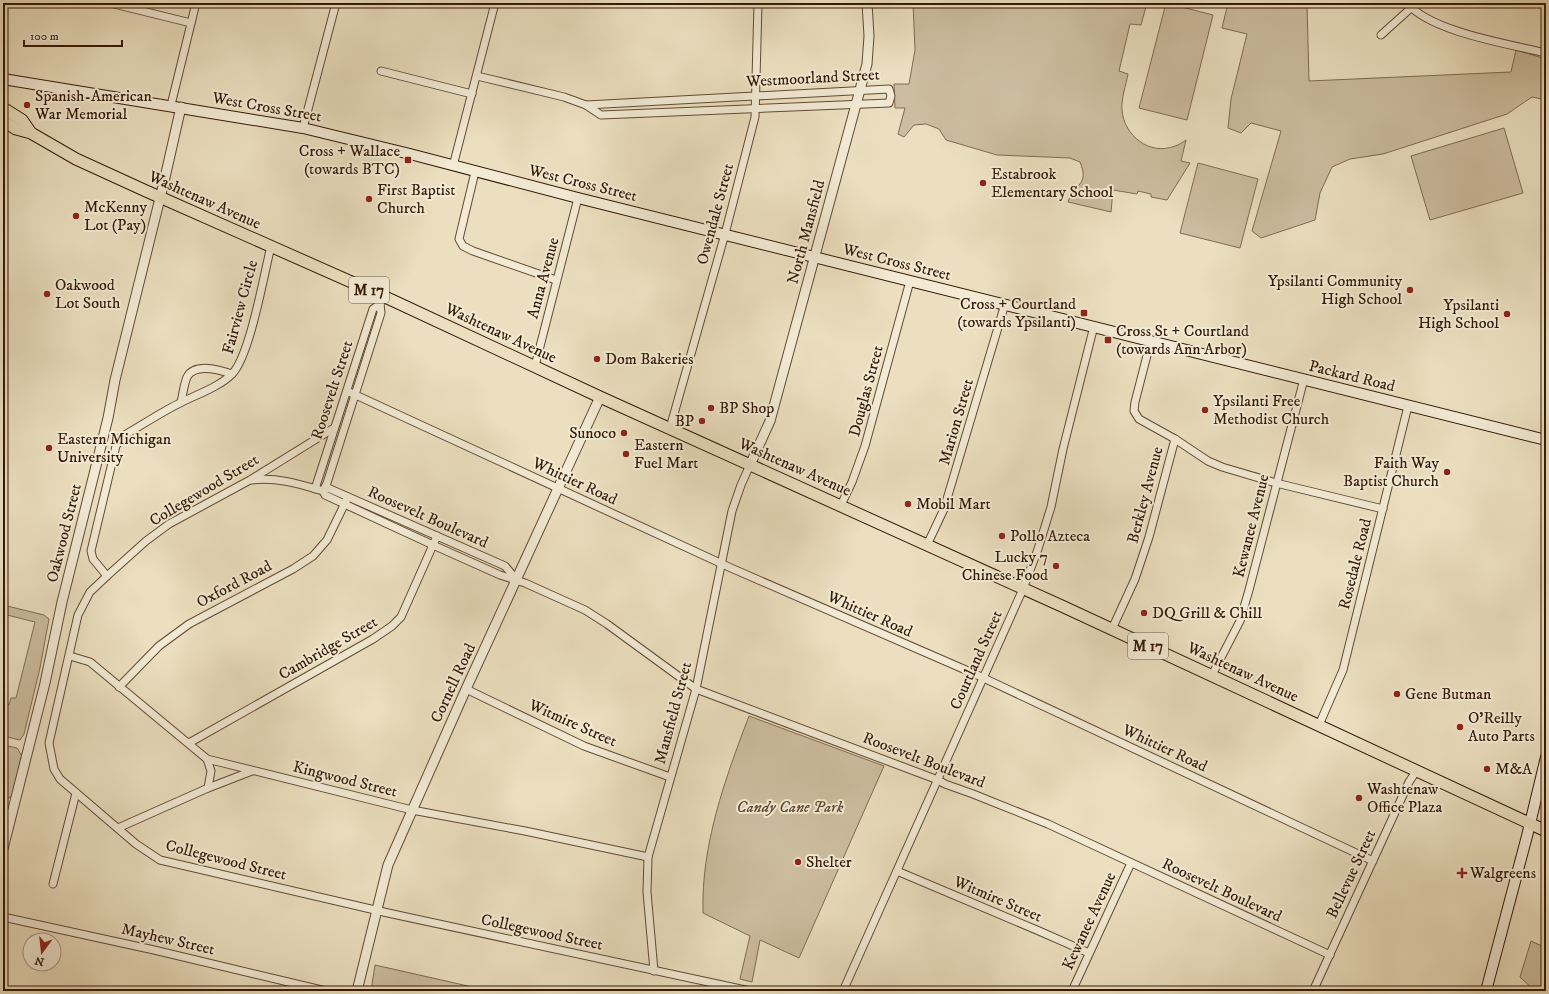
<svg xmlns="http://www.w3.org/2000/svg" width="1549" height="994" font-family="'IM FELL DW Pica',serif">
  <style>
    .green { fill: #ccbd9f; stroke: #806b52 }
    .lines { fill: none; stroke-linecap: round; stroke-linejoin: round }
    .minor-casing { stroke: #624a34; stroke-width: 9 }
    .tertiary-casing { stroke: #624a34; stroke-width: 11 }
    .secondary-casing { stroke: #341905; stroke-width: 12 }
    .primary-casing { stroke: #341905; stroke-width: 13 }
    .minor { stroke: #f2ead5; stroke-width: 7 }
    .tertiary { stroke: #f2ead5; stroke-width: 9 }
    .secondary { stroke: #f2ead5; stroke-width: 10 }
    .primary { stroke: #ebdfbf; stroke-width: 11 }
    .poi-dot { fill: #8f2418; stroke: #f2ead5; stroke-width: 1.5 }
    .labels { text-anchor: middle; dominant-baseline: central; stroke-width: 4; stroke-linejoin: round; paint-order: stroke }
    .shield { fill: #f2ead5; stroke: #6d5843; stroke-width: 1 }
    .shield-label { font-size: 15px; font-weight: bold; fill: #341905 }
    .street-label { font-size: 16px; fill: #341905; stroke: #f2ead5 }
    .poi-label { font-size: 16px; fill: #341905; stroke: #f2ead5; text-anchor: start }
    .park-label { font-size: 16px; font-style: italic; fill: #624a33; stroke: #f2ead5 }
  </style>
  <rect width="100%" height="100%" fill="#ebdfbf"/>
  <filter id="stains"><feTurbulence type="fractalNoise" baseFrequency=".005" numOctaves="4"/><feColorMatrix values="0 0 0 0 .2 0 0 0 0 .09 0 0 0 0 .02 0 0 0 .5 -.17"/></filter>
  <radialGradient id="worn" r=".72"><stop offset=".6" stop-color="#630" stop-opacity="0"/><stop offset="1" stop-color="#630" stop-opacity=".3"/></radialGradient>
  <g class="green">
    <path d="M913 3H1147L1141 25 1130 24 1119 71 1128 74C1126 85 1121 99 1122 110 1124 136 1150 156 1175 146 1179 145 1183 142 1186 140L1181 161 1190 163 1167 200 1151 197V194L1138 191 1137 194 1113 190 1111 212 1068 202C1074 183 1090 186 1080 162L1070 158 997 155 946 140 939 129 926 124 914 125 904 137 898 134 905 108H895L894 84H909L915 50Z"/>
    <path d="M1166 3 1213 15 1187 120 1139 108Z"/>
    <path d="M1228 3H1307L1309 81 1511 72 1516 50 1546 59V100L1532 97 1507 114 1383 154 1350 159 1332 167 1320 193 1315 220 1261 238 1252 231 1281 131 1251 123 1241 133 1228 128 1231 99 1247 34 1222 28Z"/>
    <path d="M1504 128 1523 193 1430 220 1411 156Z"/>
    <path d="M1198 163 1258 179 1240 248 1180 233Z"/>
    <path d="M3 605 44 615 49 619 40 668 24 734 20 740 3 736V704L9 705 11 698H16L35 622 3 614Z"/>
    <path d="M749 716 884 766 799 958 760 940 752 982 740 979 750 936 703 913C701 845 725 779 749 716Z"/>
    <path d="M3 745 17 748 22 756 12 796 3 801Z"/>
    <path d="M1531 941 1546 948V991H1535L1520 977Z"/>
    <path d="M375 965 490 991H371Z"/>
  </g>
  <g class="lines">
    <g class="minor-casing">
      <g id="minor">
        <path d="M110 3 191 23"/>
        <path d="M1407 3C1431 32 1509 44 1546 53"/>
        <path d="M1381 35 1411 8"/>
        <path d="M381 71 472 94"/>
        <path d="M477 76 564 97 586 105"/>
        <path d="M889 89 891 96 889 103 601 115 586 105Z"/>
        <path d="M171 105 196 3"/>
        <path d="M303 128 336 3"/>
        <path d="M453 166 495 3"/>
        <path d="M475 172 459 239 463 246 473 251 556 280"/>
        <path d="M1151 340 1135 402 1134 411 1139 419 1175 439 1208 461 1222 467 1276 483 1383 509"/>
        <path d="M535 366 578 198"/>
        <path d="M347 391 731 568 975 674 1373 861"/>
        <path d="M181 402C183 394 184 384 187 377 195 362 220 370 232 374"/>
        <path d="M334 428 250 480 169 524 146 541 107 576 90 592 78 615 49 743 54 769 60 779 136 844 160 860 388 913 750 991"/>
        <path d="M670 428 725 234 755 117 758 3"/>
        <path d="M252 480C277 477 299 484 323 491L325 495 433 545 500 575 525 583 585 610 607 624 696 689 938 780 945 784 973 794 1048 824 1330 955"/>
        <path d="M315 489 373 309 380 304"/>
        <path d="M323 491 328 488 505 566 515 578"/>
        <path d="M323 491 327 483 381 313 380 304 383 296"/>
        <path d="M841 505 852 482 865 446 910 281"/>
        <path d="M927 545 944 509 1005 304"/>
        <path d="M107 576 93 559 91 551 116 446 121 437C141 426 161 412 182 402 198 394 219 387 232 374 250 356 264 274 271 246"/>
        <path d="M1112 629 1135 579 1149 537 1175 439"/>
        <path d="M70 656 90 662 207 759 412 810 525 831 648 857"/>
        <path d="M1212 675 1240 621 1249 590 1304 379"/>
        <path d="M119 687 159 646 189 624 293 569 313 556 327 540 348 497"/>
        <path d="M466 689 584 746 670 777"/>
        <path d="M1319 725 1343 670 1408 406"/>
        <path d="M189 743 373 639 392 626 401 617 437 536"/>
        <path d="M207 759 211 771 208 788"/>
        <path d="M118 828 208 788 252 771"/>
        <path d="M897 871 1039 931 1089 953"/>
        <path d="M53 884 76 793"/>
        <path d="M3 917 154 950 326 991"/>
        <path d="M654 971 647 892 648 857 696 689 732 511 741 485 750 465"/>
        <path d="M843 991 1023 589 1038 549 1051 507 1063 449 1094 326"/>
        <path d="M1072 991 1131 863"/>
        <path d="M1313 991 1409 782 1417 770"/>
      </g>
    </g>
    <g class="tertiary-casing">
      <g id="tertiary">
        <path d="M750 465 770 421 867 64 869 36 867 3"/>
        <path d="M3 849 45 683 62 602 108 418 115 380 164 182 181 107"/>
        <path d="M357 991 388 865 466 689 600 397"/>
      </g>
    </g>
    <g class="secondary-casing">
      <g id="secondary">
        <path d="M3 79 303 128 410 154 578 198 1546 440"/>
        <path d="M1486 991 1527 836 1546 757"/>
      </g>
    </g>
    <g class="primary-casing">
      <g id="primary">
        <path d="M3 108 22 120 31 133"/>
        <path d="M3 121 16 129 31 133 76 159 146 191 383 296 600 397 1064 607 1546 831"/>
      </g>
    </g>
    <use href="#minor" class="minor"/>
    <use href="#tertiary" class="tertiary"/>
    <use href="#secondary" class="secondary"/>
    <use href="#primary" class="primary"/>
  </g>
  <g class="poi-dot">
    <circle cx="27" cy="105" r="4"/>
    <rect x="404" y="156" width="8" height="8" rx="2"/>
    <circle cx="983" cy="183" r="4"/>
    <circle cx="369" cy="199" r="4"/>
    <circle cx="76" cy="216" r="4"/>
    <circle cx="1410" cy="290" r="4"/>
    <circle cx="47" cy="294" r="4"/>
    <rect x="1080" y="309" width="8" height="8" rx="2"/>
    <circle cx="1507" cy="314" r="4"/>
    <rect x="1104" y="336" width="8" height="8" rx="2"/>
    <circle cx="597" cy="359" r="4"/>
    <circle cx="711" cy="408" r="4"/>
    <circle cx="1205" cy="410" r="4"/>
    <circle cx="702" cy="421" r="4"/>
    <circle cx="624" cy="433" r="4"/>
    <circle cx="49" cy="448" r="4"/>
    <circle cx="626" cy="454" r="4"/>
    <circle cx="1447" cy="472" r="4"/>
    <circle cx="908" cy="504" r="4"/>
    <circle cx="1002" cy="536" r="4"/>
    <circle cx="1056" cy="566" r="4"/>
    <circle cx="1144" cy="613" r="4"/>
    <circle cx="1397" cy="694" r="4"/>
    <circle cx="1460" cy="727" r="4"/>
    <circle cx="1487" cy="769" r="4"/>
    <circle cx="1359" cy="798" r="4"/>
    <circle cx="798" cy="862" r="4"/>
    <path d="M1460 867h4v4h4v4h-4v4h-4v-4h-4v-4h4z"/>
  </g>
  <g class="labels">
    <g class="shield">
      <rect x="349" y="277" width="40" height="26" rx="3"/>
      <rect x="1128" y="633" width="40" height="26" rx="3"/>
    </g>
    <g class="shield-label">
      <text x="369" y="290">M 17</text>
      <text x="1148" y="646">M 17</text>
    </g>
    <g class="street-label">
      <text transform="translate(813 78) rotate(-3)">Westmoorland Street</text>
      <text transform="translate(267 107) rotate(10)">West Cross Street</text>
      <text transform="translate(583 183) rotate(14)">West Cross Street</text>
      <text transform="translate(205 200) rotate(24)">Washtenaw Avenue</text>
      <text transform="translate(715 214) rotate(-75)">Owendale Street</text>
      <text transform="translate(806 232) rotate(-75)">North Mansfield</text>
      <text transform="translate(897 262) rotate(14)">West Cross Street</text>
      <text transform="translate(543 278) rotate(-75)">Anna Avenue</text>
      <text transform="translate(240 307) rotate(-75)">Fairview Circle</text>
      <text transform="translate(501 333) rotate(25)">Washtenaw Avenue</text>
      <text transform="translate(1352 376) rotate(14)">Packard Road</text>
      <text transform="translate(332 390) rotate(-72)">Roosevelt Street</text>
      <text transform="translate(866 391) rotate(-75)">Douglas Street</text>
      <text transform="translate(956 422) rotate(-74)">Marion Street</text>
      <text transform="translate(795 467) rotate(24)">Washtenaw Avenue</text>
      <text transform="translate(575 481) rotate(25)">Whittier Road</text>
      <text transform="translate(204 490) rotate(-31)">Collegewood Street</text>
      <text transform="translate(1145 495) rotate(-75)">Berkley Avenue</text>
      <text transform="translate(428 517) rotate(24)">Roosevelt Boulevard</text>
      <text transform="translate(1251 526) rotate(-76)">Kewanee Avenue</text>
      <text transform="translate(64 533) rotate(-76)">Oakwood Street</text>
      <text transform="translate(1355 564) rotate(-76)">Rosedale Road</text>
      <text transform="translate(234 584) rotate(-28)">Oxford Road</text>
      <text transform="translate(870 614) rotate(24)">Whittier Road</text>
      <text transform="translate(328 648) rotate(-30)">Cambridge Street</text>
      <text transform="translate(976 660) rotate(-66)">Courtland Street</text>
      <text transform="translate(1243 672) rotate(25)">Washtenaw Avenue</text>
      <text transform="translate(453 683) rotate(-65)">Cornell Road</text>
      <text transform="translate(673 713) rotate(-75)">Mansfield Street</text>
      <text transform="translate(573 723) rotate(24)">Witmire Street</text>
      <text transform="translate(1165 748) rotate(25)">Whittier Road</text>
      <text transform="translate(924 760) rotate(21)">Roosevelt Boulevard</text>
      <text transform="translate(345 779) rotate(14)">Kingwood Street</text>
      <text transform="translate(226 860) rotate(14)">Collegewood Street</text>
      <text transform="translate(1351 874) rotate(-65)">Bellevue Street</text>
      <text transform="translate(1222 890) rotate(25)">Roosevelt Boulevard</text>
      <text transform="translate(998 899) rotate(23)">Witmire Street</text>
      <text transform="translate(1089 921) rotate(-65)">Kewanee Avenue</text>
      <text transform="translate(542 932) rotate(12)">Collegewood Street</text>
      <text transform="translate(168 939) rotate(13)">Mayhew Street</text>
    </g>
    <g class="poi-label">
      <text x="35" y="96">Spanish-American<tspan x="35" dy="18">War Memorial</tspan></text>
      <text x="400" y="151" text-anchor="end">Cross + Wallace<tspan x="400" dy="18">(towards BTC)</tspan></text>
      <text x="991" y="174">Estabrook<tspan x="991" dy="18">Elementary School</tspan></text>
      <text x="377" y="190">First Baptist<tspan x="377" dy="18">Church</tspan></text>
      <text x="84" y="207">McKenny<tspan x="84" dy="18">Lot (Pay)</tspan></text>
      <text x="1402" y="281" text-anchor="end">Ypsilanti Community<tspan x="1402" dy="18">High School</tspan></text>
      <text x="55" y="285">Oakwood<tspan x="55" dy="18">Lot South</tspan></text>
      <text x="1076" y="304" text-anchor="end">Cross + Courtland<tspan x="1076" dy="18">(towards Ypsilanti)</tspan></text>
      <text x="1499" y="305" text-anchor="end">Ypsilanti<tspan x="1499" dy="18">High School</tspan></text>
      <text x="1116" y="331">Cross St + Courtland<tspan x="1116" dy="18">(towards Ann Arbor)</tspan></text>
      <text x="605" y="359">Dom Bakeries</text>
      <text x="1213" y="401">Ypsilanti Free<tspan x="1213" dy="18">Methodist Church</tspan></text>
      <text x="719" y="408">BP Shop</text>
      <text x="694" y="421" text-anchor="end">BP</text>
      <text x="616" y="433" text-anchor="end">Sunoco</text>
      <text x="57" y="439">Eastern Michigan<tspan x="57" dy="18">University</tspan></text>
      <text x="634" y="445">Eastern<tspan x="634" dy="18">Fuel Mart</tspan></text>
      <text x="1439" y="463" text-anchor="end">Faith Way<tspan x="1439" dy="18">Baptist Church</tspan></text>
      <text x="916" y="504">Mobil Mart</text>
      <text x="1010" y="536">Pollo Azteca</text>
      <text x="1048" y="557" text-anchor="end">Lucky 7<tspan x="1048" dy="18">Chinese Food</tspan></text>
      <text x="1152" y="613">DQ Grill &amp; Chill</text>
      <text x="1405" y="694">Gene Butman</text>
      <text x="1468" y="718">O'Reilly<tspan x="1468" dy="18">Auto Parts</tspan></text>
      <text x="1495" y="769">M&amp;A</text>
      <text x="1367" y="789">Washtenaw<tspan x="1367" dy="18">Office Plaza</tspan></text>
      <text x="806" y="862">Shelter</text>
      <text x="1470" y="873">Walgreens</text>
    </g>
    <g class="park-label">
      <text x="790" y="807">Candy Cane Park</text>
    </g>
  </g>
  <rect width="1549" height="994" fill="none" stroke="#ebdfbf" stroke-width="16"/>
  <rect x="4" y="4" width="1541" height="986" fill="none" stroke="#341905" stroke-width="2"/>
  <rect x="8" y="8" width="1533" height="978" fill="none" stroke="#341905"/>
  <g transform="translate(42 952) rotate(195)"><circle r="19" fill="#f2ead5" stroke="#a69682"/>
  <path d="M0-3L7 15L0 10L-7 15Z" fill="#8f2418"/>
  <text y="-6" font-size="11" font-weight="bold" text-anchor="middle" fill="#341905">N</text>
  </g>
  <path d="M24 40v6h98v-6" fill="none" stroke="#341905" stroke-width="2"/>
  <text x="30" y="40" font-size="12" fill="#341905" stroke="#f2ead5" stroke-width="3" paint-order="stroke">100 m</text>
  <rect width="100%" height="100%" filter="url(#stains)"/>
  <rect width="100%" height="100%" fill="url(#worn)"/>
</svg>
